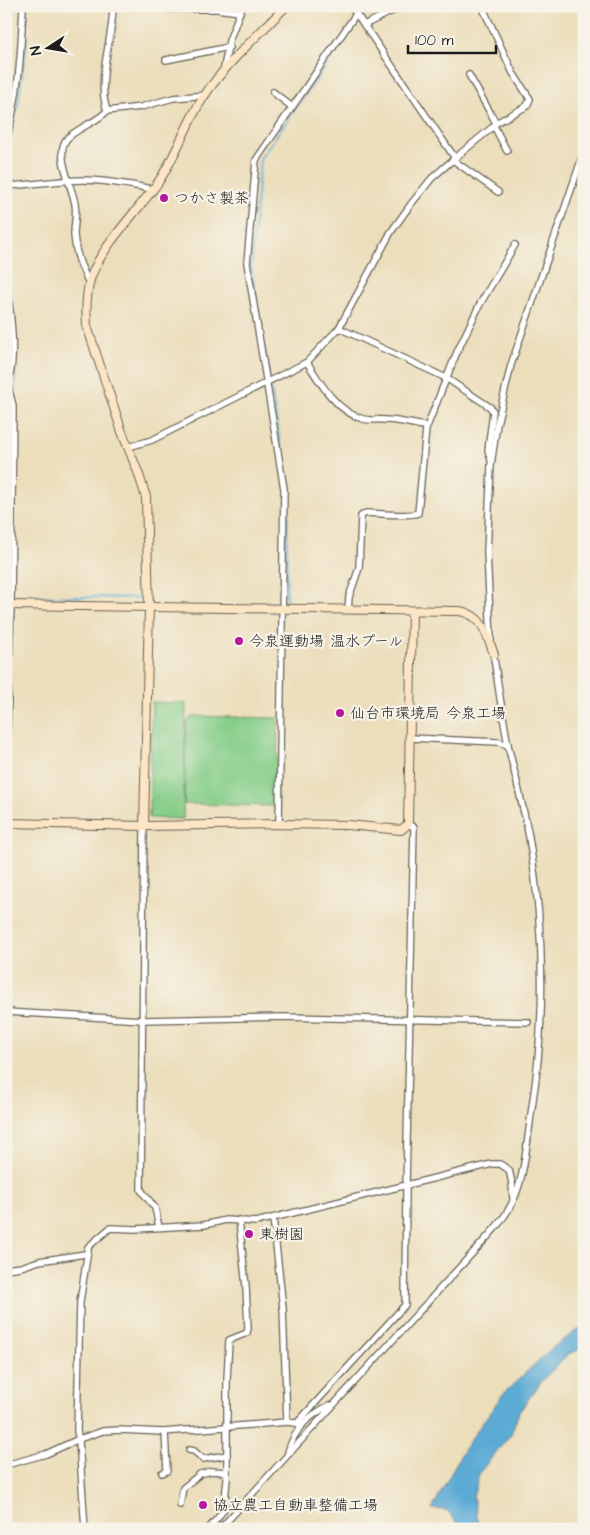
<svg xmlns="http://www.w3.org/2000/svg" width="590" height="1535" font-family="'Architects Daughter','Klee One',sans-serif">
  <style>
    .green { fill: #86ce89; stroke: #517552 }
    .water { fill: #5babd5; stroke: #3c6478 }
    .lines { fill: none; stroke-linecap: round; stroke-linejoin: round }
    .stream { stroke: #5babd5; stroke-width: 2 }
    .street-casing { stroke: #656054; stroke-width: 8 }
    .secondary-casing { stroke: #656054; stroke-width: 10 }
    .street { stroke: #fff; stroke-width: 5.5 }
    .secondary { stroke: #fce5c4; stroke-width: 8 }
    .poi-dot { fill: #b5179e; stroke: #f7f3e8; stroke-width: 2 }
    .labels { text-anchor: middle; dominant-baseline: central; stroke-width: 4.5; stroke-linejoin: round; paint-order: stroke }
    .poi-label { font-size: 15px; fill: #1c1c1c; stroke: #f7f3e8; text-anchor: start }
  </style>
  <rect width="100%" height="100%" fill="#f7f3e8"/>
  <filter id="ink" filterUnits="userSpaceOnUse"><feTurbulence type="fractalNoise" baseFrequency=".02" numOctaves="2"/><feDisplacementMap in="SourceGraphic" scale="10" xChannelSelector="R" yChannelSelector="G"/><feConvolveMatrix kernelMatrix="1 2 1 2 8 2 1 2 1" color-interpolation-filters="sRGB"/></filter>
  <filter id="wash" filterUnits="userSpaceOnUse"><feTurbulence type="fractalNoise" baseFrequency=".0096" numOctaves="4" result="noise"/><feDisplacementMap in="SourceGraphic" scale="20" xChannelSelector="R" yChannelSelector="G"/><feGaussianBlur stdDeviation="1.12" result="paint"/><feColorMatrix in="noise" values="0 0 0 0 0 0 0 0 0 0 0 0 0 0 0 0 0 1.4 0 .05"/><feComposite in="paint" operator="in"/></filter>
  <g filter="url(#wash)">
    <rect width="100%" height="100%" fill="#ecdebb"/>
    <g class="green">
      <path d="M152 702 186 703 183 819 149 818Z"/>
      <path d="M193 716 278 718 276 806 184 804 187 721Z"/>
    </g>
    <path class="water" d="M584 1325V1348L568 1354 542 1381 519 1412 511 1434 480 1472 473 1497 480 1529H460L459 1525 447 1510 432 1509 464 1449 503 1394 551 1349Z"/>
    <g class="lines">
      <g class="stream">
        <path d="M361 16 368 6"/>
        <path d="M6 152 18 103 26 45V6"/>
        <path d="M6 273 15 318V390"/>
        <path d="M7 590 9 420"/>
        <path d="M18 596 139 598"/>
        <path d="M286 600 288 491 251 268 260 159 358 20"/>
      </g>
    </g>
  </g>
  <g filter="url(#ink)">
    <g class="lines">
      <g class="street-casing">
        <g id="street">
          <path d="M113 6C113 41 96 77 107 111L141 107 173 98 206 95"/>
          <path d="M351 6 455 158 494 126 507 151"/>
          <path d="M482 6 513 73 530 99 527 106 496 123"/>
          <path d="M168 9H217L240 12"/>
          <path d="M364 25 403 6"/>
          <path d="M166 60 229 47"/>
          <path d="M223 73 229 41 242 6"/>
          <path d="M469 75 496 123 495 124"/>
          <path d="M273 92 292 107"/>
          <path d="M6 140C19 97 21 51 23 6"/>
          <path d="M453 160 498 192"/>
          <path d="M6 186C32 185 57 180 84 180 107 180 130 185 153 189"/>
          <path d="M89 283C81 267 75 253 74 235 74 225 77 214 75 204 73 189 55 154 66 140 74 129 96 123 107 111"/>
          <path d="M6 289C11 312 17 361 7 383"/>
          <path d="M339 328 446 378 490 407 493 411 488 450 491 460"/>
          <path d="M307 362C320 383 337 412 363 419 370 421 378 419 386 420 398 420 412 424 424 426L426 429 418 513C410 517 377 513 366 513L361 516 359 568 349 597 348 610"/>
          <path d="M6 378 13 406 11 605 6 760"/>
          <path d="M426 429 457 352 480 304 515 245"/>
          <path d="M128 447 152 440 307 362 339 328 391 232 411 204 432 178 455 158"/>
          <path d="M491 640 487 552 491 465 497 424 511 365 584 152"/>
          <path d="M410 738 498 742 508 745"/>
          <path d="M279 824 284 489 247 263 256 160 356 14"/>
          <path d="M144 826 141 1190 155 1208 159 1227"/>
          <path d="M6 1012 143 1020 283 1017 528 1022"/>
          <path d="M273 1218 283 1308 287 1422"/>
          <path d="M6 1269 21 1267 39 1261 85 1254 87 1253 88 1247 110 1228 135 1229 204 1225 226 1220 256 1222 492 1164H500L509 1170 512 1183 513 1199"/>
          <path d="M297 1423 405 1305 406 1186 414 827 408 824"/>
          <path d="M189 1450 194 1451 203 1459 227 1455"/>
          <path d="M288 1452C295 1428 308 1416 330 1405"/>
          <path d="M6 1465 46 1454 79 1439 103 1431 119 1430 163 1432 287 1422 303 1424"/>
          <path d="M162 1473 167 1471 165 1432"/>
          <path d="M180 1505 183 1488 200 1474 211 1471 227 1472"/>
          <path d="M85 1529 79 1441 77 1431 80 1302 88 1250"/>
          <path d="M208 1529 217 1519 224 1509 227 1479V1380L229 1340 247 1333 248 1328 246 1287 239 1220"/>
          <path d="M220 1529 480 1245C493 1231 506 1217 514 1199 525 1175 528 1134 532 1107 546 1018 544 926 529 837 523 806 515 775 508 745 502 714 498 683 493 652"/>
        </g>
      </g>
      <g class="secondary-casing">
        <g id="secondary">
          <path d="M6 605 460 611C484 616 486 634 494 654"/>
          <path d="M6 823 144 826 279 824 348 825 401 830 408 824 412 611"/>
          <path d="M144 826 149 607 146 497 138 472 122 432 87 326C86 312 86 298 89 284 95 252 141 208 159 181 175 157 184 130 198 106 220 68 256 38 286 6"/>
        </g>
      </g>
      <use href="#street" class="street"/>
      <use href="#secondary" class="secondary"/>
    </g>
  </g>
  <g class="poi-dot">
    <circle cx="164" cy="198" r="5"/>
    <circle cx="239" cy="641" r="5"/>
    <circle cx="340" cy="713" r="5"/>
    <circle cx="249" cy="1234" r="5"/>
    <circle cx="203" cy="1505" r="5"/>
  </g>
  <g class="labels">
    <g class="poi-label">
      <text x="174" y="198">つかさ製茶</text>
      <text x="249" y="641">今泉運動場 温水プール</text>
      <text x="350" y="713">仙台市環境局 今泉工場</text>
      <text x="259" y="1234">東樹園</text>
      <text x="213" y="1505">協立農工自動車整備工場</text>
    </g>
  </g>
  <rect width="590" height="1535" fill="none" stroke="#f7f3e8" stroke-width="25"/>
  <g transform="translate(48 48) rotate(258)" stroke="#f7f3e8" stroke-width="4" paint-order="stroke">
  <path d="M0-4L9 19L0 12L-9 19Z" fill="#1c1c1c"/>
  <text y="-8" font-size="14" font-weight="bold" text-anchor="middle" fill="#1c1c1c">N</text>
  </g>
  <path d="M408 45v8h88v-8" fill="none" stroke="#1c1c1c" stroke-width="2.5"/>
  <text x="415" y="45" font-size="15" fill="#1c1c1c" stroke="#f7f3e8" stroke-width="4" paint-order="stroke">100 m</text>
</svg>
